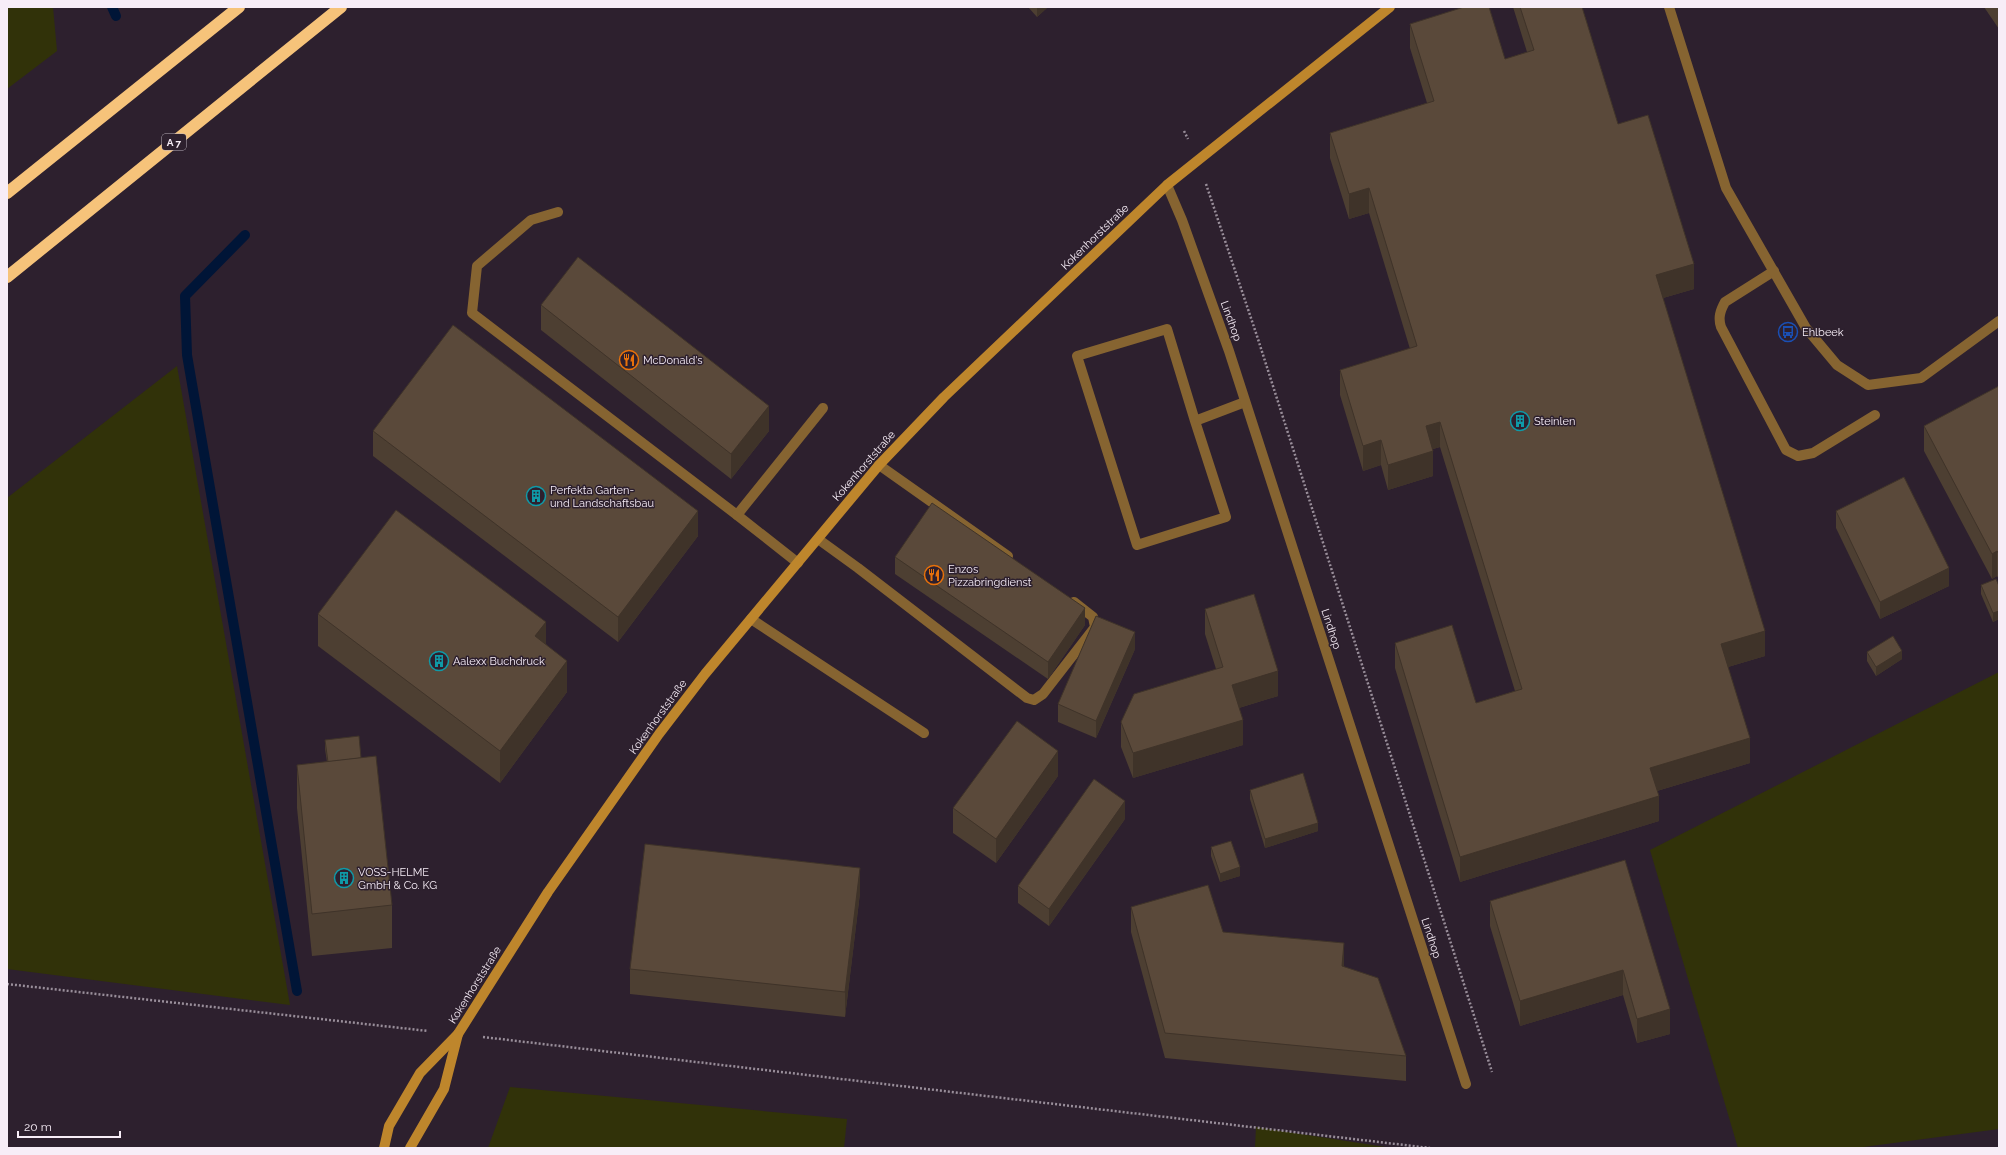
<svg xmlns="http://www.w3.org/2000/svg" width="2006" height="1155" font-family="Raleway,sans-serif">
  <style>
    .green { fill: #313209 }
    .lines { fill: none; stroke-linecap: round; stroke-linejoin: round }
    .stream { stroke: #001537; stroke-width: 10 }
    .path { stroke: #998e9a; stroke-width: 2.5; stroke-dasharray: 2 2; stroke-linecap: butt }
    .service { stroke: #866431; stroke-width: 10 }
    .minor { stroke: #866431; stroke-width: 10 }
    .secondary { stroke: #be862c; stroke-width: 10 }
    .motorway { stroke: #f6c37a; stroke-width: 12 }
    .wall { fill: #4d3f32 }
    .shaded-wall { fill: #3f3329 }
    .building { fill: #5a493a; stroke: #3f3329 }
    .labels { text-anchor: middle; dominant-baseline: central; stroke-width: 3; stroke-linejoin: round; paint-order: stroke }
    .shield { fill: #2d202e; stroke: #bab0bb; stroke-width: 1 }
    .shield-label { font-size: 10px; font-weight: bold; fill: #f7edf7 }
    .street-label { font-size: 11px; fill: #f7edf7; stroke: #2d202e }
    .poi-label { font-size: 11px; fill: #f7edf7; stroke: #2d202e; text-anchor: start }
  </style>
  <rect width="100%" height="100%" fill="#2d202e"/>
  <g class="green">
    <path d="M7 7H53L57 51 7 89Z"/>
    <path d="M177 366 290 1005 7 969V498Z"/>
    <path d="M1999 672V1129L1856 1148H1738L1650 850Z"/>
    <path d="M510 1087 847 1119 844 1148H488Z"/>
    <path d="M1256 1127 1392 1148H1255Z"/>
  </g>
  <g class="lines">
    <g class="stream">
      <path d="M112 7 116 16"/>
      <path d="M245 235 185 296 187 355 297 991"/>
    </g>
    <g class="path">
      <path d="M1184 131 1188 139"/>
      <path d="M1206 184 1257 336 1492 1072"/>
      <path d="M7 984 428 1031"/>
      <path d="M483 1037 1430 1148"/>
    </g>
    <g class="service">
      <path d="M558 212 531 220 477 266 472 313 737 515 823 408"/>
      <path d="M1774 271 1725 302C1720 311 1718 318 1721 327L1786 450 1798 456 1813 453 1875 415"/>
      <path d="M1195 421 1226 517 1137 545 1077 356 1167 329 1195 421 1245 402"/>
      <path d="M879 465 1008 556"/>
      <path d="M737 515 798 563"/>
      <path d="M818 539 858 568 1027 698 1034 700 1043 694 1095 627 1093 617 1074 602"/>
      <path d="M751 619 924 733"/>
    </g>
    <g class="minor">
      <path d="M1669 7 1726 188 1806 328 1837 365 1868 385 1921 378 1999 321"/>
      <path d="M1167 185 1182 220 1229 351 1466 1084"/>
    </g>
    <g class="secondary">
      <path d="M384 1148 389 1126 420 1073 458 1034 548 892 659 734 705 674 879 465 944 397 1167 185 1390 7"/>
      <path d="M410 1148 444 1089 458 1034"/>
    </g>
    <g class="motorway">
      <path d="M7 193 239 7"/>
      <path d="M7 277 341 7"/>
    </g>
  </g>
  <g class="wall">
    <path d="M1028 7H1048L1037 17Z"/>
    <path d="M1513 7H1582L1618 124 1694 289 1663 298 1765 656 1728 667 1750 763 1657 791 1659 821 1460 882 1395 668V643L1476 703 1515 691 1440 447 1433 449V476L1388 490 1381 465 1363 471 1340 395V370L1410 349 1369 213 1349 219 1330 158V133L1427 103 1410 48V24L1505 59 1527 52Z"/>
    <path d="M1984 7H1999V29Z"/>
    <path d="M541 305 769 431 731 479 541 330Z"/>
    <path d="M1999 386V579L1997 576 1992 579 1924 451V426Z"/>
    <path d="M373 431 698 536 618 642 373 456Z"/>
    <path d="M1836 511 1949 586 1880 619 1836 528Z"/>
    <path d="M895 557 1085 625 1048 679 895 574Z"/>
    <path d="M1981 585 1999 586V619L1993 622 1981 594Z"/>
    <path d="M1205 609 1278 696 1239 708 1243 745 1133 778 1121 747V722L1216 669 1205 634Z"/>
    <path d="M318 614 546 644 567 692 500 783 318 646Z"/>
    <path d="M1135 649 1096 738 1058 722V704Z"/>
    <path d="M1867 652 1902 659 1876 676 1867 661Z"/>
    <path d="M325 740 361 758 392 905V948L312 956 297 808V765L327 762 325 749Z"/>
    <path d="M1058 776 996 863 953 833V808Z"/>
    <path d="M1250 790 1318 831 1265 848 1250 799Z"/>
    <path d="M1125 819 1049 926 1018 903V886Z"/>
    <path d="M1211 847 1240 876 1220 882 1211 856Z"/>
    <path d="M1625 860 1670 1034 1637 1043 1623 995 1520 1026 1490 926V901Z"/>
    <path d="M860 893 845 1017 630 994V969Z"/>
    <path d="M1131 907 1223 932 1344 967 1406 1056V1081L1165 1058 1131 932Z"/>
  </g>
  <g class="shaded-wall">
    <path d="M1037 7H1048L1037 17Z"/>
    <path d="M1369 188V213L1349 219V194Z"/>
    <path d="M1694 264V289L1656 300V275Z"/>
    <path d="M769 406V431L731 479V454Z"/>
    <path d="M1440 422V447L1426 451V426Z"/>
    <path d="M1381 440V465L1363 471V446Z"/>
    <path d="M1433 451V476L1388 490V465Z"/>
    <path d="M698 511V536L618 642V617Z"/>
    <path d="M1997 551V576L1992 579V554Z"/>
    <path d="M1949 568V586L1880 619V602Z"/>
    <path d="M1085 608V625L1048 679V662Z"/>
    <path d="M1999 611V619L1993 622V613Z"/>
    <path d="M546 622V654L535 636Z"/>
    <path d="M1765 631V656L1721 669V644Z"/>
    <path d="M1135 632V649L1096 738V721Z"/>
    <path d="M1902 651V659L1876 676V667Z"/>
    <path d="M567 661V692L500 783V751Z"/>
    <path d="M1278 671V696L1232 710V685Z"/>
    <path d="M1243 720V745L1133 778V753Z"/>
    <path d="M1750 738V763L1650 793V768Z"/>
    <path d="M1058 751V776L996 863V839Z"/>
    <path d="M1659 796V821L1460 882V857Z"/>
    <path d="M1125 801V819L1049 926V909Z"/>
    <path d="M1318 823V831L1265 848V839Z"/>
    <path d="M1240 867V876L1220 882V874Z"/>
    <path d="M860 868V893L845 1017V992Z"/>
    <path d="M1344 943V968L1342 966Z"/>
    <path d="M1623 970V995L1520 1026V1001Z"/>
    <path d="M1670 1009V1034L1637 1043V1019Z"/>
  </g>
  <g class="building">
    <path d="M1464 7H1489L1505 59 1534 50 1520 7H1582L1618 124 1648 115 1694 264 1656 275 1765 631 1721 644 1750 738 1650 768 1659 796 1460 857 1395 643 1452 625 1476 703 1522 689 1440 422 1426 426 1433 451 1388 465 1381 440 1363 446 1340 370 1417 346 1369 188 1349 194 1330 133 1434 101 1410 24Z"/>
    <path d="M578 257 769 406 731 454 541 305Z"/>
    <path d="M453 325 698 511 618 617 373 431Z"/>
    <path d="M1999 386V554L1997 551 1992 554 1924 426Z"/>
    <path d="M1904 477 1949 568 1880 602 1836 511Z"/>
    <path d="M932 503 1085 608 1048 662 895 557Z"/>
    <path d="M396 510 546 622 535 636 567 661 500 751 318 614Z"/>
    <path d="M1996 579 1999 586V611L1993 613 1981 585Z"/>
    <path d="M1254 594 1278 671 1232 685 1243 720 1133 753 1121 722 1134 694 1223 667 1205 609Z"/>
    <path d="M1096 616 1135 632 1096 721 1058 704Z"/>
    <path d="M1893 636 1902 651 1876 667 1867 652Z"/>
    <path d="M1017 721 1058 751 996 839 953 808Z"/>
    <path d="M359 736 361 758 328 762 325 740Z"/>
    <path d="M376 756 392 905 312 914 297 765Z"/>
    <path d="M1303 773 1318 823 1265 839 1250 790Z"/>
    <path d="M1094 779 1125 801 1049 909 1018 886Z"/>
    <path d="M1231 841 1240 867 1220 874 1211 847Z"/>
    <path d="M645 844 860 868 845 992 630 969Z"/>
    <path d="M1625 860 1670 1009 1637 1019 1623 970 1520 1001 1490 901Z"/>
    <path d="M1208 885 1223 932 1344 943 1342 966 1378 978 1406 1056 1165 1033 1131 907Z"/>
  </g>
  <defs>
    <g id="bus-ring" transform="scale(1)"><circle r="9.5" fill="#2d202e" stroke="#1a4fb4" stroke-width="1.5"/><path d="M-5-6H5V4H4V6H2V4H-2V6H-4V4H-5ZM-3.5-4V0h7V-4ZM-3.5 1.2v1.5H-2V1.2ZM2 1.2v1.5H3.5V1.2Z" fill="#1a4fb4"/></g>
    <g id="restaurant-ring" transform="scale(1)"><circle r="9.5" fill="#2d202e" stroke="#e8710a" stroke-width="1.5"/><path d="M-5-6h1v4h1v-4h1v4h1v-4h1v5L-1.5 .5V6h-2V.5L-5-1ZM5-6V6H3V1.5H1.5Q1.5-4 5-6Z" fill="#e8710a"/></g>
    <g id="building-ring" transform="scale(1)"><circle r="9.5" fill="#2d202e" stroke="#0f9aa8" stroke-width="1.5"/><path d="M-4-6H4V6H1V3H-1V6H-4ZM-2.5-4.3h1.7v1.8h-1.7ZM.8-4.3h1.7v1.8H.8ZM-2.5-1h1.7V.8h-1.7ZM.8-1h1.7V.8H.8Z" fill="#0f9aa8"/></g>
  </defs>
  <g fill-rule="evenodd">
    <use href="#bus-ring" x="1788" y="332"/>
    <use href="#restaurant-ring" x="629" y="360"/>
    <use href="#building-ring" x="1520" y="421"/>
    <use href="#building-ring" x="536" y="496"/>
    <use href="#restaurant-ring" x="934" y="575"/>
    <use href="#building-ring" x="439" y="661"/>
    <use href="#building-ring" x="344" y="878"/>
  </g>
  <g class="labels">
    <rect class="shield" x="162" y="134" width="24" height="16" rx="3"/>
    <g class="shield-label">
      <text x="174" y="142">A 7</text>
    </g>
    <g class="street-label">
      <text transform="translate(1095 237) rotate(-44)">Kokenhorststraße</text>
      <text transform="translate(1231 321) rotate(70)">Lindhop</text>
      <text transform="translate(864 466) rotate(-49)">Kokenhorststraße</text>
      <text transform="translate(1331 629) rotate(72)">Lindhop</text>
      <text transform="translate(658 717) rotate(-54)">Kokenhorststraße</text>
      <text transform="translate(1431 938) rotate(72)">Lindhop</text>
      <text transform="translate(475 985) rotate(-58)">Kokenhorststraße</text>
    </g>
    <g class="poi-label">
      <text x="1802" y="332">Ehlbeek</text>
      <text x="643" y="360">McDonald's</text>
      <text x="1534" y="421">Steinlen</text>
      <text x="550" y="490">Perfekta Garten-<tspan x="550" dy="13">und Landschaftsbau</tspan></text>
      <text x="948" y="569">Enzos<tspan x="948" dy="13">Pizzabringdienst</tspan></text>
      <text x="453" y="661">Aalexx Buchdruck</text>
      <text x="358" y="872">VOSS-HELME<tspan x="358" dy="13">GmbH &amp; Co. KG</tspan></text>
    </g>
  </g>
  <rect width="2006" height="1155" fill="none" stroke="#f7edf7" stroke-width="16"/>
  <path d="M18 1131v6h102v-6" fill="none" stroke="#f7edf7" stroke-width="2"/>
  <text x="24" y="1131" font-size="12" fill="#f7edf7" stroke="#2d202e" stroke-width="3" paint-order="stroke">20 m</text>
</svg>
